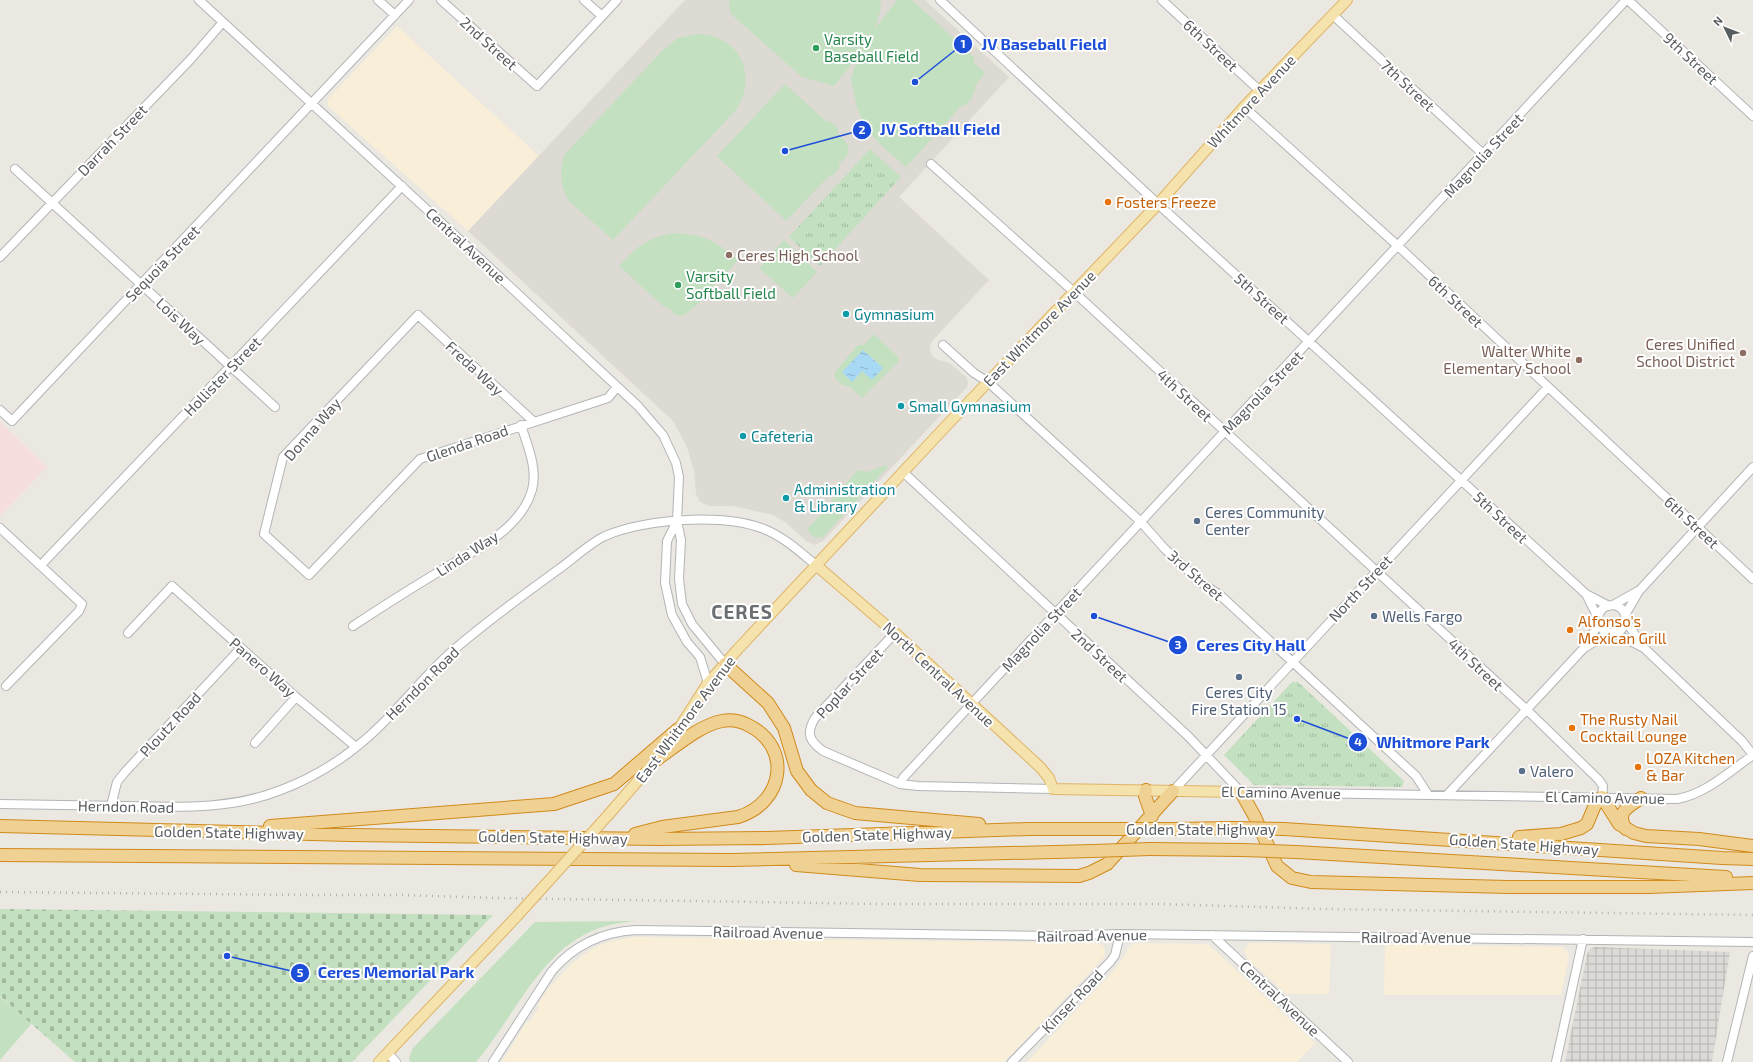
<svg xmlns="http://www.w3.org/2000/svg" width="1753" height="1062" viewBox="0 0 1753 1062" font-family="'Exo 2',sans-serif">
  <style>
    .commercial { fill: #f9efd8 }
    .industrial { fill: url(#industrial-grid) }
    .education { fill: #ddd9d3 }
    .medical { fill: #f7dede }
    .green { fill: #c3e0c0 }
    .cemetery { fill: url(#cemetery-stones) }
    .park { fill: url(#park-tufts) }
    .water { fill: url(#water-ripples) }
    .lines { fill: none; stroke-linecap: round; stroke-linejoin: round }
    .minor-casing { stroke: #b2b4b7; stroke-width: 10 }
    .major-casing { stroke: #dfb466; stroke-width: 12 }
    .highway-casing { stroke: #d18a1b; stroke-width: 14 }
    .minor { stroke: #fff; stroke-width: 8 }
    .major { stroke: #f4e3ad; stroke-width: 10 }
    .highway { stroke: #efd194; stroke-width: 12 }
    .rail { stroke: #afb0b0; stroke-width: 2.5; stroke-dasharray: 1 5; stroke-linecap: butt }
    .major-bridge-casing { stroke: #dfb466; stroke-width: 12; stroke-linecap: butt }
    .highway-bridge-casing { stroke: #d18a1b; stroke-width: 14; stroke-linecap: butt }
    .major-bridge { stroke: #f4e3ad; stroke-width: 10 }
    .highway-bridge { stroke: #efd194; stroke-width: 12 }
    .leisure-dot { fill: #2e9e5b; stroke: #fff; stroke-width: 1.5 }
    .food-dot { fill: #e8710a; stroke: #fff; stroke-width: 1.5 }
    .education-dot { fill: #8d6e63; stroke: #fff; stroke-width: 1.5 }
    .culture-dot { fill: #0f9aa8; stroke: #fff; stroke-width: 1.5 }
    .service-dot { fill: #5c6f8a; stroke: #fff; stroke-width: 1.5 }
    .labels { text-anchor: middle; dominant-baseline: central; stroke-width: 4; stroke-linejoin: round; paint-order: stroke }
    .leisure-label { font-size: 15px; fill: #27864d; stroke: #fff; text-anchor: start }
    .street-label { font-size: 15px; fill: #5a5d60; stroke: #fff }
    .food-label { font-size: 15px; fill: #c56008; stroke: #fff; text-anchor: start }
    .education-label { font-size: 15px; fill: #785e54; stroke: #fff; text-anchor: end }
    .culture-label { font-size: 15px; fill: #0d838f; stroke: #fff; text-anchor: start }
    .service-label { font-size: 15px; fill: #4e5e75; stroke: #fff; text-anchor: start }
    .district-label { font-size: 19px; font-weight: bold; letter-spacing: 1px; fill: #6b6f72; stroke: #fff }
    .leader { fill: none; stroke: #1d4ed8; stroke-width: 1.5 }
    .callout-dot { fill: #1d4ed8; stroke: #fff; stroke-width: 1.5 }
    .mark-label { font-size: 12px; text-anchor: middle; font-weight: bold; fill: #fff }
    .callout-label { font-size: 16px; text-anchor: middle; font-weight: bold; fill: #1d4ed8; stroke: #fff; stroke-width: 4; stroke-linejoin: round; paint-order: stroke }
  </style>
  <defs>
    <pattern id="industrial-grid" width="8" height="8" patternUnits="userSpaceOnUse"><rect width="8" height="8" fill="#dcdad6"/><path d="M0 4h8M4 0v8" fill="none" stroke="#b5b4b1"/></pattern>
    <pattern id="cemetery-stones" width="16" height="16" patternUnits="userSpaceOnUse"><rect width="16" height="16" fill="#c3e0c0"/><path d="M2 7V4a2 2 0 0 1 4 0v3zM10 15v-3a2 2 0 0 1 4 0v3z" fill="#a1b99f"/></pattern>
    <pattern id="park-tufts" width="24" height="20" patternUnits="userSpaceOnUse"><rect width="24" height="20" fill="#c3e0c0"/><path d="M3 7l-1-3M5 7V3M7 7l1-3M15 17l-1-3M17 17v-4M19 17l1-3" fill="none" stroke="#a1b99f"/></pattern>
    <pattern id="water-ripples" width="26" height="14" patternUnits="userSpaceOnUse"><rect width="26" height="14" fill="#a8d9f4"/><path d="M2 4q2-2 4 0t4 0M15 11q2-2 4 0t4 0" fill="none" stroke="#8cb3c9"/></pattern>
  </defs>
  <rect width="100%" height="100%" fill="#ebe8e1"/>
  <path class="commercial" d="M397 26 539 156 468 231 328 106V99Z
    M635 937 1098 943 1104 946 1105 954 1104 957 1004 1062H502L526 1023 531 1020 539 1008 538 1004 549 988 572 963 596 947 608 942Z
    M1136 943 1208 944 1315 1043 1297 1062H1027L1117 967 1130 946Z
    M1250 943 1331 944 1329 994H1286L1247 958 1244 949Z
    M1385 944 1562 947 1567 951 1569 956 1561 995H1384Z"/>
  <path class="industrial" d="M1595 947 1730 952 1712 1062H1565L1587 954 1590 949Z"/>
  <path class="education" d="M685 0H925L1009 77 899 197 989 280 932 341 930 346 931 355 936 359 950 363 967 378 968 383 967 387 823 541 815 545 806 541 785 522 773 515 733 506H709L700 502 696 494 694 471 687 447 673 421 468 231Z"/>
  <path class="medical" d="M0 422 47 467 0 516Z"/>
  <path class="green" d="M729 0H881L880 11 875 29 897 0H912L962 46 963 44 971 52 970 54 974 57V63L985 73 975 86V92L971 96 973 97 965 106 963 104 906 167 884 148 867 130 857 108 851 79 858 56 834 86 802 77 730 13Z
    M697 34C739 34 759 75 736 110L613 240 568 200C560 184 559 171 565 154L663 50 678 38Z
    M785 84 828 123 830 121 839 129 837 132C842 139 852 144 847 155 845 159 841 161 838 165L840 167 832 176 830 175 786 221 717 156Z
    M673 233C703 234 716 241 738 260L697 305 683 316 675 315 670 309 663 306 619 266C636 247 647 238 673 233Z
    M784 240 817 272 793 298 759 268Z
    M874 334 898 357 899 361 862 398 849 386H843L835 378 834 373 858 345H864Z
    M886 465 888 467 822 538 813 537 807 529 822 514V511L858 470 867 472Z
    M634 921C622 923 610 924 599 928 539 950 515 1017 476 1062H410L409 1058 413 1048 535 922Z
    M0 997 32 1023 0 1060Z"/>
  <path class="cemetery" d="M0 909 493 915 352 1062H75L0 996Z"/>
  <path class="park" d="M870 149 901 177 820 266 789 237Z
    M1293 681 1295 683 1297 681 1404 781 1402 787 1254 785 1224 755Z"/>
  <path class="water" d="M863 350 883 368 872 380 862 371 852 382 842 372Z"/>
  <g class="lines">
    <g class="minor-casing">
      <path id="minor" d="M199 0 460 240 638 406 663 435 676 463 679 477 677 521 681 540 679 579 682 604 692 624 725 664
        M378 0 395 15
        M441 0 537 86 617 0
        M584 0 602 16
        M940 0 1158 204 1586 594 1609 606
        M1162 0 1260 91
        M1628 0 1753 116
        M1333 15 1483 154
        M1244 107 1398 246 1753 579
        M931 164 1074 292 1527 710 1599 780 1603 786 1602 797
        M15 169 275 407
        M0 257 190 60 223 22
        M943 345 974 373 988 382 1140 521 1164 548 1200 582 1220 595 1416 776 1427 793
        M0 410 12 421 409 0
        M533 421 418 315 283 457 264 534 309 575 420 459 608 398 617 387
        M903 472 1188 736 1241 792 1677 799C1706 794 1730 771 1753 755
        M677 521 667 541 665 583 672 615 687 642 700 657 708 683
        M0 528 82 604 79 611 6 686
        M41 565 402 186
        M1586 594 1598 618
        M1598 619a14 14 0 1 1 28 0a14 14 0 1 1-28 0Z
        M1613 605 1638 591
        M1625 615 1639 591 1753 467
        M1626 621 1643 647 1742 741 1753 755
        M353 626C380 608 407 591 435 574 469 553 520 532 532 490 538 468 527 445 521 425
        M128 633 172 586 296 697 356 747
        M895 633 815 718C806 733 809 741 823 751L900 784 918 786 1053 789
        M1614 633 1642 647
        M1584 648 1609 633
        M255 743 296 697
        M900 784 903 778C1143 518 1385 260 1626 0
        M1173 791 1548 387
        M1447 795 1584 648 1598 625
        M0 804C42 805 84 805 125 806 179 807 230 810 281 790 318 776 353 753 382 724 404 702 425 676 449 654 484 623 522 596 559 569 573 559 590 543 605 536 645 519 722 513 764 529 784 537 800 552 817 566
        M111 806 117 782 125 772 241 648
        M1212 935 1348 1062
        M388 1053 396 1062
        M493 1062 552 971C574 945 602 932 636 930L1054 936 1120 934 1753 942
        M1012 1062 1110 962 1115 955 1120 934
        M1556 1062 1583 939
        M1727 1062 1753 956"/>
    </g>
    <g class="major-casing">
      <path id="major" d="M817 566 895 633 1041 768 1049 778 1053 789 1241 792
        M674 736 708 683 738 649 946 426 1158 204 1244 107 1347 0
        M610 813 661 754
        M379 1062 517 916"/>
    </g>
    <g class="highway-casing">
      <path id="highway" d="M725 664 768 703 784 728 797 771 811 790 827 803 855 813 979 824
        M1146 790 1145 796 1152 816
        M1241 792 1255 817 1277 866 1292 878 1311 882 1508 887H1649L1753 883
        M0 826 350 835 658 839 767 838 1028 829H1114
        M270 826 554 804 614 784 678 729
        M1171 829 1233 828
        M1284 829 1722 858 1753 859
        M1626 829C1615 811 1629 807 1641 798
        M635 834 662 827 738 817C784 803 793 747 748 725 740 721 732 719 722 721 700 725 675 747 656 760
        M1519 837 1561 834 1581 828 1587 824 1595 805 1602 797 1619 824 1634 833 1646 836 1699 839 1753 846
        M1150 849 1242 850
        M1296 852 1726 877
        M0 855 731 860 1093 851
        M796 865 920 875 1079 876 1089 873 1107 864 1173 791"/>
    </g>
    <use href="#minor" class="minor"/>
    <use href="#major" class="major"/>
    <use href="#highway" class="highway"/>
    <path class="rail" d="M0 892 308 895H401L496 898 882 904H1162L1324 909 1753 915"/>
    <g class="major-bridge-casing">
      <path id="major-bridge" d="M517 916 610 813"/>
    </g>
    <g class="highway-bridge-casing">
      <path id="highway-bridge" d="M1233 828 1284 829
        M1114 829H1171
        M1242 850 1296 852
        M1093 851 1150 849"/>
    </g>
    <use href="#major-bridge" class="major-bridge"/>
    <use href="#highway-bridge" class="highway-bridge"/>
  </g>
  <g class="leisure-dot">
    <circle cx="816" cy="48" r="4"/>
    <circle cx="678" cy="285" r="4"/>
  </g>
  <g class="food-dot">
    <circle cx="1108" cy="202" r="4"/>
    <circle cx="1570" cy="630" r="4"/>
    <circle cx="1572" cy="728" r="4"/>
    <circle cx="1638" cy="767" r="4"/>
  </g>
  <g class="education-dot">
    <circle cx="729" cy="255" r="4"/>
    <circle cx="1743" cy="353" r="4"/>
    <circle cx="1579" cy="360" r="4"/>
  </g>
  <g class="culture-dot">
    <circle cx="846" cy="314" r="4"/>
    <circle cx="901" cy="406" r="4"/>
    <circle cx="743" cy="436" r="4"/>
    <circle cx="786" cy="498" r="4"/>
  </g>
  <g class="service-dot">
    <circle cx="1197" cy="521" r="4"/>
    <circle cx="1374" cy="616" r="4"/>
    <circle cx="1239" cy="677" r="4"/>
    <circle cx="1522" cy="771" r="4"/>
  </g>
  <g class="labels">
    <g class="leisure-label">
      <text x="824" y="39">Varsity<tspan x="824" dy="17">Baseball Field</tspan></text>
      <text x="686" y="276">Varsity<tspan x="686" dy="17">Softball Field</tspan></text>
    </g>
    <g class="street-label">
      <text transform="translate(489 43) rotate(42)">2nd Street</text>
      <text transform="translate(1211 45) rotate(43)">6th Street</text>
      <text transform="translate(1691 58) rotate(43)">9th Street</text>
      <text transform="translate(1408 85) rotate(43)">7th Street</text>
      <text transform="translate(1251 101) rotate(-47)">Whitmore Avenue</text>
      <text transform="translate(112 140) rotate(-46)">Darrah Street</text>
      <text transform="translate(1483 155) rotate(-47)">Magnolia Street</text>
      <text transform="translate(466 245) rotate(43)">Central Avenue</text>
      <text transform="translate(162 263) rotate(-46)">Sequoia Street</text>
      <text transform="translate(1262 298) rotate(42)">5th Street</text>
      <text transform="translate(1456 301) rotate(43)">6th Street</text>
      <text transform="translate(181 321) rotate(43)">Lois Way</text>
      <text transform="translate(1039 328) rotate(-46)">East Whitmore Avenue</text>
      <text transform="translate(475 368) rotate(43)">Freda Way</text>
      <text transform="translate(222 376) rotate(-46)">Hollister Street</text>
      <text transform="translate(1262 392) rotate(-46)">Magnolia Street</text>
      <text transform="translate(1185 395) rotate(43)">4th Street</text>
      <text transform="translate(312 429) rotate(-49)">Donna Way</text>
      <text transform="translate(467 443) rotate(-19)">Glenda Road</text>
      <text transform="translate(1501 517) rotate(43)">5th Street</text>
      <text transform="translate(1692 522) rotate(43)">6th Street</text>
      <text transform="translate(467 553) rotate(-33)">Linda Way</text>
      <text transform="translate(1196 575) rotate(41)">3rd Street</text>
      <text transform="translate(1360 588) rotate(-47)">North Street</text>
      <text transform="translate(1041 629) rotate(-47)">Magnolia Street</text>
      <text transform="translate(1100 655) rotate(43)">2nd Street</text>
      <text transform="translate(1476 664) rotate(43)">4th Street</text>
      <text transform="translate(263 667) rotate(41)">Panero Way</text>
      <text transform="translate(939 674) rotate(43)">North Central Avenue</text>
      <text transform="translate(422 683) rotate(-45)">Herndon Road</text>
      <text transform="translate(849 683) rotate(-47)">Poplar Street</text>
      <text transform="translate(685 719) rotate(-53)">East Whitmore Avenue</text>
      <text transform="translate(170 724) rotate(-47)">Ploutz Road</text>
      <text transform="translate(1281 792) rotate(1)">El Camino Avenue</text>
      <text transform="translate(1605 797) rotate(1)">El Camino Avenue</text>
      <text transform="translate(126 806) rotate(1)">Herndon Road</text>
      <text x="1201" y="829">Golden State Highway</text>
      <text transform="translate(229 832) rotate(1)">Golden State Highway</text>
      <text transform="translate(877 834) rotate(-2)">Golden State Highway</text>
      <text transform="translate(553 837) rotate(1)">Golden State Highway</text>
      <text transform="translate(1524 844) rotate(4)">Golden State Highway</text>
      <text transform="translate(768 932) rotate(1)">Railroad Avenue</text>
      <text transform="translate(1092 935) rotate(-1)">Railroad Avenue</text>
      <text x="1416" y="937">Railroad Avenue</text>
      <text transform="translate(1280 998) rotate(43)">Central Avenue</text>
      <text transform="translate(1072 1001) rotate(-46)">Kinser Road</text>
    </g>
    <g class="food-label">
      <text x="1116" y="202">Fosters Freeze</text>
      <text x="1578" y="621">Alfonso's<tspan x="1578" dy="17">Mexican Grill</tspan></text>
      <text x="1580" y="719">The Rusty Nail<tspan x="1580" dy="17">Cocktail Lounge</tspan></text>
      <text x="1646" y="758">LOZA Kitchen<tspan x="1646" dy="17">&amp; Bar</tspan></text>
    </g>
    <g class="education-label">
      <text x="737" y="255" text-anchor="start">Ceres High School</text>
      <text x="1735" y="344">Ceres Unified<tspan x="1735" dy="17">School District</tspan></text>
      <text x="1571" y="351">Walter White<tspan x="1571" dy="17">Elementary School</tspan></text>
    </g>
    <g class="culture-label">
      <text x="854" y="314">Gymnasium</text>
      <text x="909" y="406">Small Gymnasium</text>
      <text x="751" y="436">Cafeteria</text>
      <text x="794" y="489">Administration<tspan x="794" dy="17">&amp; Library</tspan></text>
    </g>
    <g class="service-label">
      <text x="1205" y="512">Ceres Community<tspan x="1205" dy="17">Center</tspan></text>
      <text x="1382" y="616">Wells Fargo</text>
      <text x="1239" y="692" text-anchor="middle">Ceres City<tspan x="1239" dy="17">Fire Station 15</tspan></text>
      <text x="1530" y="771">Valero</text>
    </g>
    <g class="district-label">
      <text x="742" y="611">CERES</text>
    </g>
  </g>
  <path class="leader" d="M915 82L963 44M785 151L862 130M1094 616L1178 645M1297 719L1358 742M227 956L300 973"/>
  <g class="callout-dot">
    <circle cx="915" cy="82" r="4"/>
    <circle cx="785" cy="151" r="4"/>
    <circle cx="1094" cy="616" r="4"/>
    <circle cx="1297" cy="719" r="4"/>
    <circle cx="227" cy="956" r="4"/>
    <circle cx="963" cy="44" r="10"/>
    <circle cx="862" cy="130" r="10"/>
    <circle cx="1178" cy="645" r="10"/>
    <circle cx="1358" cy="742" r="10"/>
    <circle cx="300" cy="973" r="10"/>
  </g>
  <g class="mark-label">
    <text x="963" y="48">1</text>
    <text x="862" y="134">2</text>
    <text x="1178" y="649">3</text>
    <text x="1358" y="746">4</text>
    <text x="300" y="977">5</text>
  </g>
  <g class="callout-label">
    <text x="1044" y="50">JV Baseball Field</text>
    <text x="940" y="135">JV Softball Field</text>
    <text x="1251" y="651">Ceres City Hall</text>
    <text x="1433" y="748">Whitmore Park</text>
    <text x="396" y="978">Ceres Memorial Park</text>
  </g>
  <g transform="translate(1725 28) rotate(313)" stroke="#ffffff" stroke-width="3" paint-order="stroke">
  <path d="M0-3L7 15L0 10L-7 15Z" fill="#5a5d60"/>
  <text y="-6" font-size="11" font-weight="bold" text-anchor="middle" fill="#5a5d60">N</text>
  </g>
</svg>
